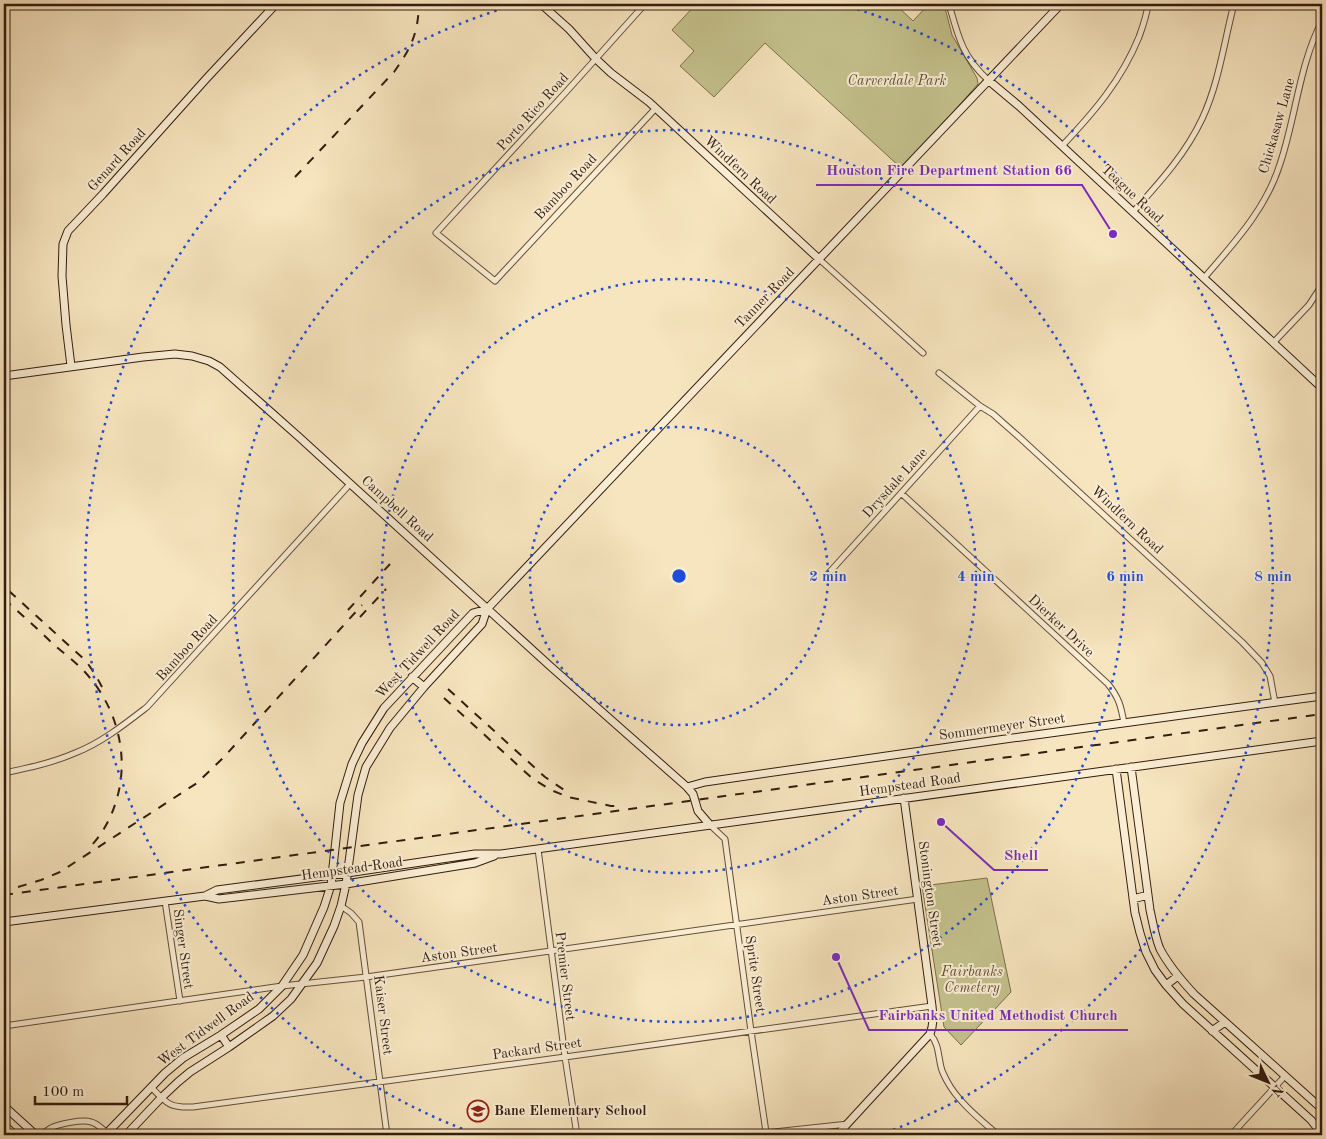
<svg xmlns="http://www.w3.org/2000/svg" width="1326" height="1139" viewBox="0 0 1326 1139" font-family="'Old Standard TT',serif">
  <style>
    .green { fill: #c4c28d; stroke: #7c6f4e }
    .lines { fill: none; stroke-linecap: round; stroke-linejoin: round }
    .street-casing { stroke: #644e3a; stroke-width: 7 }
    .secondary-casing { stroke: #331c0e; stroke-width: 9 }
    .street { stroke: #faeed5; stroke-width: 5 }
    .secondary { stroke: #faeed5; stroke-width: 7 }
    .rail { stroke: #331c0e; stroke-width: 2; stroke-dasharray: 9 9; stroke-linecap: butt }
    .ring { fill: none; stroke: #1d4ed8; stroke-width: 2.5; stroke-dasharray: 2.5 5 }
    .labels { text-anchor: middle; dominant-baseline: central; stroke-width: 4; stroke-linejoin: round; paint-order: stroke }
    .park-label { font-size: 14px; font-style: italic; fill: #5e4e34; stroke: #faeed5 }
    .street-label { font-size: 14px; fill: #331c0e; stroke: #faeed5 }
    .poi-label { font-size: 14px; font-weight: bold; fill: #331c0e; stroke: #faeed5; text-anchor: start }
    .centre { fill: #1d4ed8; stroke: #faeed5; stroke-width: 2.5 }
    .ring-label { font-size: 15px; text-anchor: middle; font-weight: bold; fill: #1d4ed8; stroke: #faeed5; stroke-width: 4; stroke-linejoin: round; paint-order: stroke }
    .leader { fill: none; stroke: #7b2cbf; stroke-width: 2 }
    .callout-dot { fill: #7b2cbf; stroke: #faeed5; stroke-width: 2 }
    .callout-label { font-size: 15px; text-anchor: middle; font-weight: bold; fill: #7b2cbf; stroke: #faeed5; stroke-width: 4; stroke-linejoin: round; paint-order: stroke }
  </style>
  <rect width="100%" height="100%" fill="#f7e5bf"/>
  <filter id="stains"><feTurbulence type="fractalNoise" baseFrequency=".004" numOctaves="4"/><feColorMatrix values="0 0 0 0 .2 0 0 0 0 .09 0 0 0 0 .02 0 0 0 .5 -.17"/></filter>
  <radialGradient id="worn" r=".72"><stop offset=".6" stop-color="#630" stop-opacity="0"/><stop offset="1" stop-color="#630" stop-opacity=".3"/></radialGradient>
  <path class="green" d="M696 4H895L913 21 929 4H944L952 35 977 78 978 84 940 127 901 168 765 43 714 97 680 66 694 51 672 30Z
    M987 878 1011 992 961 1045 944 1027 922 886Z"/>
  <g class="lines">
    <g class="street-casing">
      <path id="street" d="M645 4 566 92 436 233 495 281 655 109
        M949 4C958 36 962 56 988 80
        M1062 146C1094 112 1121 81 1139 37 1143 26 1147 15 1148 4
        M1133 212C1159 183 1185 155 1202 119 1219 83 1224 42 1234 4
        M819 259 923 353
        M1204 278C1234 243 1266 209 1280 164 1296 117 1299 65 1322 21
        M1274 342 1309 305 1322 285
        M939 373 980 406 993 414 1018 436 1242 642 1262 663 1270 676 1275 703
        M901 493 1108 684C1119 698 1121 706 1124 723
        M827 575 980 406
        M4 773C28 768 52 763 75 753 101 743 125 724 147 707L350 484
        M710 825 725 839 751 1031 766 1132
        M538 849 565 1057 577 1135
        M165 901 180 1001
        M341 906 351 913 359 922 387 1135
        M4 1026 282 986 366 977 918 899
        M930 1034C939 1044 938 1055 941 1067 942 1072 945 1077 947 1081 958 1102 981 1120 998 1135
        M151 1087C167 1104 170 1108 193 1107L565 1057 932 1006
        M42 1135C45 1132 47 1130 51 1128 58 1124 83 1119 91 1122 97 1123 102 1129 107 1133
        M745 1135 848 1124
        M1231 1135 1285 1076"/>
    </g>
    <g class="secondary-casing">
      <path id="secondary" d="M541 4 569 29 596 59 611 73 649 102 819 259
        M988 80 1019 106 1322 388
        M71 366 66 325 62 276 63 244 68 231 103 194 206 79 276 4
        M4 376 143 357 175 354 192 356 209 361 220 367 299 437 550 666 687 787 693 794 698 811 710 825
        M412 677 424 687
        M1131 767 1150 910C1153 923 1155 937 1160 949 1169 966 1181 980 1194 994L1322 1109
        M1116 769 1135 913 1140 933 1146 952 1155 970 1166 985 1183 1004 1311 1120 1322 1134
        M687 787 705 782 991 741 1322 696
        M205 896 217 890 347 873 475 854H501L1322 741
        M1133 899 1148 895
        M4 922 205 896 219 899 346 884 475 863 494 856
        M1166 985 1178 976
        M1212 1031 1225 1022
        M221 1035 229 1047
        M4 1106 36 1135
        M4 1125 15 1135
        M105 1135 165 1073 183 1058 221 1035 259 1009 282 986 303 955 324 907 331 885 340 803 352 764 362 743 384 708 473 613 487 609
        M126 1135 161 1098 178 1082 190 1072 229 1047 273 1016 291 999 317 963 334 926 341 906 346 884 358 795 366 767 390 728 424 687 482 624 487 609 1061 4
        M837 1135 930 1034C934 1024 933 1016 932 1006L904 798"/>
    </g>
    <use href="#street" class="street"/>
    <use href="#secondary" class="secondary"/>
    <path class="rail" d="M295 177 394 72C411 48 418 34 419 4
      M9 591 86 661 95 674 102 687
      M4 599C21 614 38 629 54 645 64 653 74 661 83 670 112 700 127 743 120 785 116 808 106 831 89 848
      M348 610 390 564
      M360 617 386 589
      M448 689 545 777 567 792
      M444 698 533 779 551 790 568 797 611 806H619
      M18 887 41 880 60 872 197 783 224 757 362 605
      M4 895 1322 714"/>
  </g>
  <g class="ring">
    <circle cx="679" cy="576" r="149"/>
    <circle cx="679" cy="576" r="297"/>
    <circle cx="679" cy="576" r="446"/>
    <path d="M476 1134A594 594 0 0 1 515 5M843 5A594 594 0 0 1 882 1134"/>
  </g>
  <defs>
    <g id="school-ring" transform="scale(1.125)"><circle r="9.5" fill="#faeed5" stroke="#8f2418" stroke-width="1.5"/><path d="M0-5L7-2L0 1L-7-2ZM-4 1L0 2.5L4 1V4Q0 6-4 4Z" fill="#8f2418"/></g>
  </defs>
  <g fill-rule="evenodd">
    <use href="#school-ring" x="478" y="1111"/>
  </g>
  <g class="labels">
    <g class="park-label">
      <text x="897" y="81">Carverdale Park</text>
      <text x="972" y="972">Fairbanks<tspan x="972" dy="16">Cemetery</tspan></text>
    </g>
    <g class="street-label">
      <text transform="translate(533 112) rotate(-48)">Porto Rico Road</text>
      <text transform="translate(1277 126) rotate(-74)">Chickasaw Lane</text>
      <text transform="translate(117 160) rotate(-48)">Genard Road</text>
      <text transform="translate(740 170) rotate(43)">Windfern Road</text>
      <text transform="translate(566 187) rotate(-47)">Bamboo Road</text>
      <text transform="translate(1132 194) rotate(43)">Teague Road</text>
      <text transform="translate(765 298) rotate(-46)">Tanner Road</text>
      <text transform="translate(895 483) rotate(-48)">Drysdale Lane</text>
      <text transform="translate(397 509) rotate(42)">Campbell Road</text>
      <text transform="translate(1127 520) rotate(43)">Windfern Road</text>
      <text transform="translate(1061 626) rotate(43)">Dierker Drive</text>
      <text transform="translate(187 648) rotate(-48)">Bamboo Road</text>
      <text transform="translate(418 654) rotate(-47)">West Tidwell Road</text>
      <text transform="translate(1002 727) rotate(-8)">Sommermeyer Street</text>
      <text transform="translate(910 785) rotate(-8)">Hempstead Road</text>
      <text transform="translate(352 869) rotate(-8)">Hempstead Road</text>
      <text transform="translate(930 894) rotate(82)">Stonington Street</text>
      <text transform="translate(860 896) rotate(-8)">Aston Street</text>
      <text transform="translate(183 949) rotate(82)">Singer Street</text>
      <text transform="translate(459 953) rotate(-8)">Aston Street</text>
      <text transform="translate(755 974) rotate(82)">Sprite Street</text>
      <text transform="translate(565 976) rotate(83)">Premier Street</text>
      <text transform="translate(383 1015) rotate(83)">Kaiser Street</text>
      <text transform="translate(206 1029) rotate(-36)">West Tidwell Road</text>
      <text transform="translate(537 1049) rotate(-8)">Packard Street</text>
    </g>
    <g class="poi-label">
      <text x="494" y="1111">Bane Elementary School</text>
    </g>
  </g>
  <circle cx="679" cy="576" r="8" class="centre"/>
  <g class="ring-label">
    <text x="828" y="581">2 min</text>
    <text x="976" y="581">4 min</text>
    <text x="1125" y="581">6 min</text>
    <text x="1273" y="581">8 min</text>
  </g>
  <path class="leader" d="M1113 234L1082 185H816M941 822L994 870H1048M836 957L869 1030H1128"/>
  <g class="callout-dot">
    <circle cx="1113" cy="234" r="5"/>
    <circle cx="941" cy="822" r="5"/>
    <circle cx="836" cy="957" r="5"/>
  </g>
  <g class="callout-label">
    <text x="949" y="175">Houston Fire Department Station 66</text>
    <text x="1021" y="860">Shell</text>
    <text x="998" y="1020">Fairbanks United Methodist Church</text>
  </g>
  <rect width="1326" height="1139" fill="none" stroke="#f7e5bf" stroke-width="20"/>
  <rect x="5" y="5" width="1316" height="1129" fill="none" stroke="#331c0e" stroke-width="2.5"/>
  <rect x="10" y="10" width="1306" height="1119" fill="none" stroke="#331c0e"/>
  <g transform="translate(1268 1082) rotate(133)" stroke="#faeed5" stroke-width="4" paint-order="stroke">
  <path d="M0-4L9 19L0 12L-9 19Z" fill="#331c0e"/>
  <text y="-8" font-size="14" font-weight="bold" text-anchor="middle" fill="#331c0e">N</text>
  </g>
  <path d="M35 1096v8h92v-8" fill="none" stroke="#331c0e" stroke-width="2.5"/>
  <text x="42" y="1096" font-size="15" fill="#331c0e" stroke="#faeed5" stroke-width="4" paint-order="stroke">100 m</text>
  <rect width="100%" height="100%" filter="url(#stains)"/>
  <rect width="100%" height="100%" fill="url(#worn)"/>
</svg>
